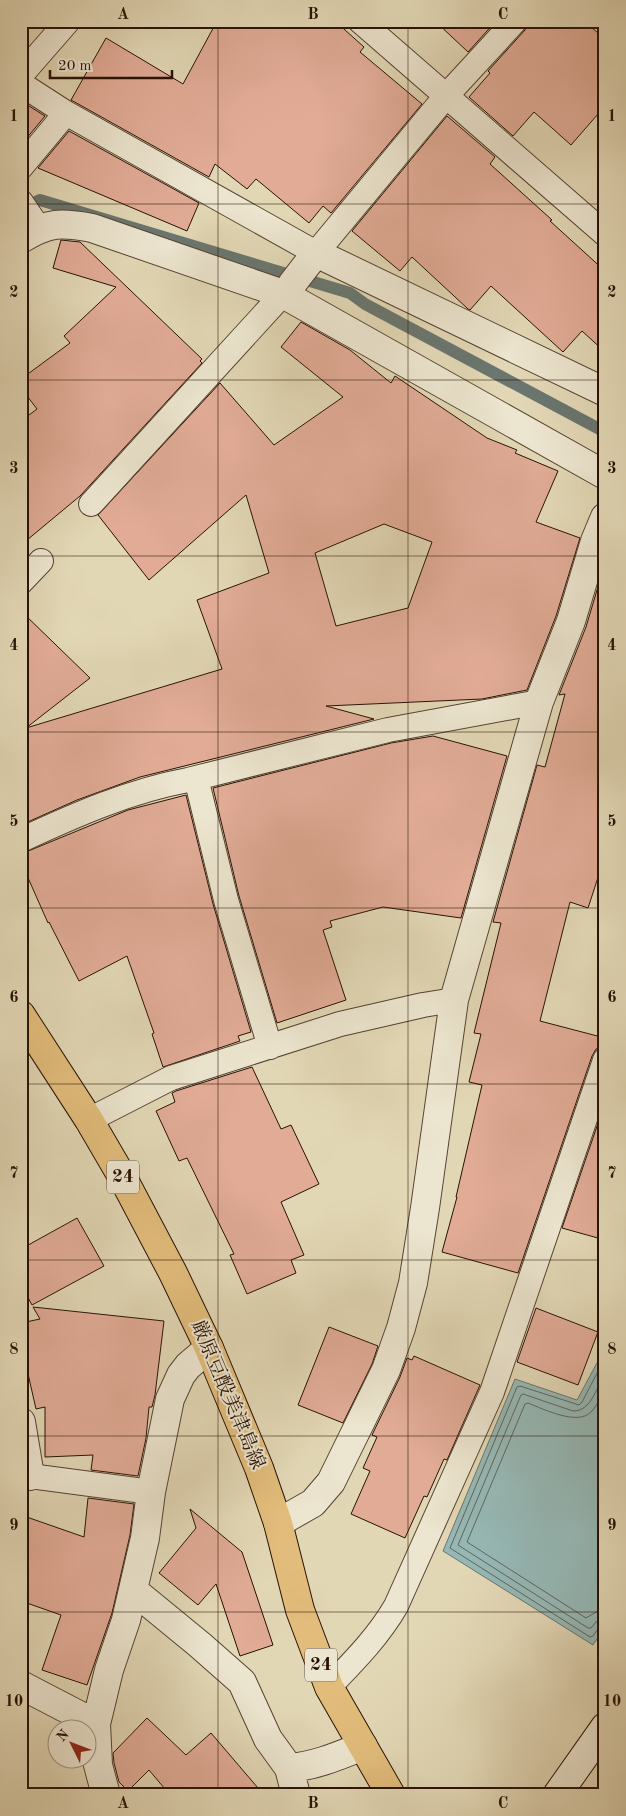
<svg xmlns="http://www.w3.org/2000/svg" width="626" height="1816" viewBox="0 0 626 1816" font-family="'Old Standard TT','Noto Serif JP',serif">
  <style>
    .water { fill: #96b8b5; stroke: #6a766f }
    .lines { fill: none; stroke-linecap: round; stroke-linejoin: round }
    .shore { stroke: #5f655d; stroke-width: 1 }
    .stream { stroke: #6a766f; stroke-width: 12 }
    .building { fill: #e1ab96; stroke: #281205; fill-rule: evenodd }
    .lane-casing { stroke: #564331; stroke-width: 26 }
    .street-casing { stroke: #564331; stroke-width: 30 }
    .secondary-casing { stroke: #281205; stroke-width: 30 }
    .primary-casing { stroke: #281205; stroke-width: 30 }
    .lane { stroke: #ece5cf; stroke-width: 24 }
    .street { stroke: #ece5cf; stroke-width: 28 }
    .secondary { stroke: #ece5cf; stroke-width: 28 }
    .primary { stroke: #e1bc7a; stroke-width: 28 }
    .grid { fill: none; stroke: #281205; stroke-width: 1; stroke-opacity: 0.55 }
    .labels { text-anchor: middle; dominant-baseline: central; stroke-width: 4; stroke-linejoin: round; paint-order: stroke }
    .shield { fill: #ece5cf; stroke: #635142; stroke-width: 1 }
    .shield-label { font-size: 19px; font-weight: bold; fill: #281205 }
    .street-label { font-size: 20px; fill: #281205; stroke: #ece5cf }
    .neatline { fill: none; stroke: #281205; stroke-width: 2 }
    .grid-label { font-size: 16px; text-anchor: middle; font-weight: bold; fill: #281205 }
  </style>
  <rect width="100%" height="100%" fill="#e2d7b5"/>
  <filter id="stains"><feTurbulence type="fractalNoise" baseFrequency=".004" numOctaves="4"/><feColorMatrix values="0 0 0 0 .2 0 0 0 0 .09 0 0 0 0 .02 0 0 0 .5 -.17"/></filter>
  <radialGradient id="worn" r=".72"><stop offset=".6" stop-color="#630" stop-opacity="0"/><stop offset="1" stop-color="#630" stop-opacity=".3"/></radialGradient>
  <path class="water" d="M605 1348V1627L593 1645 443 1551 515 1379 577 1400Z"/>
  <g class="lines">
    <path class="shore" d="M605 1358 582 1402 579 1405 520 1386 517 1387 450 1548 590 1637 593 1636 600 1626 605 1625
      M605 1372C598 1385 591 1412 573 1411L523 1394 521 1395 458 1545 588 1628H591L597 1621 605 1619
      M605 1388C601 1396 597 1406 591 1412 578 1426 543 1409 528 1403L525 1404 467 1542 586 1618 596 1612 605 1611"/>
    <path class="stream" d="M21 209 40 200 350 293 365 304 605 432"/>
  </g>
  <path class="building" d="M217 21H335L364 47 360 52 422 104 331 213 323 206 309 223 256 179 247 189 215 164 209 177 71 100 106 38 183 84Z
    M435 21H496L468 52Z
    M528 21H584L605 39V106L571 145 534 112 513 136 469 97 490 73 488 71 525 30Z
    M21 101 45 116 21 145Z
    M447 116 495 157 490 164 552 220 550 221 605 271V352L582 331 563 352 491 286 470 310 468 309 412 257 400 271 352 231Z
    M69 131 199 203 187 231 38 168Z
    M61 240 80 242 202 359 200 361 202 363 80 496 21 545V421L37 409 21 388V379L70 343 64 336 116 287 53 268Z
    M301 322 350 350 391 383 395 376 487 438 517 450 515 453 558 471 536 522 580 538 556 616 527 690 482 699 326 706 374 719 140 777 77 800 21 825V611L90 678 26 728 222 669 197 600 269 573 246 495 149 580 98 515 220 383 274 445 343 397 281 347ZM384 524 432 542 408 608 336 626 315 553Z
    M605 563V856L588 908 570 902 540 1021 605 1038V1047L596 1049 592 1056 518 1273 442 1252 457 1197H456L482 1085 469 1082 481 1034 474 1033 501 923 493 922 537 765 545 767 565 694 559 695 586 627Z
    M433 736 507 756 461 918 383 907 330 921 332 927 323 930 346 1000 277 1023 239 896 213 788 391 743Z
    M186 795 213 904 251 1032 238 1036 240 1041 163 1067 152 1034 154 1033 127 956 79 981 49 922 48 923 21 862V854L128 810Z
    M252 1067 281 1129 291 1125 319 1184 281 1202 304 1255 291 1260 296 1273 247 1294 230 1255 234 1254 187 1158 179 1161 156 1111 175 1102 172 1093 176 1091Z
    M605 1103V1240L562 1228Z
    M77 1218 104 1266 32 1305 21 1285V1249Z
    M33 1307 164 1321 155 1395 152 1407H149L146 1438 138 1476 91 1470 93 1455 45 1457V1407L36 1409 21 1343V1323L40 1319Z
    M536 1308 598 1332 578 1385 517 1362Z
    M329 1327 378 1346 372 1364 343 1423 298 1405Z
    M414 1356 480 1385 447 1460 444 1459 427 1497 424 1496 405 1538 351 1514 370 1471 363 1468 377 1437 372 1435 400 1377 407 1358 412 1360Z
    M88 1498 134 1504 130 1535 112 1613 87 1685 42 1670 61 1615 21 1601V1515L84 1537Z
    M190 1509 242 1552 273 1645 240 1656 216 1584 198 1605 159 1573 196 1528Z
    M147 1718 186 1755 211 1733 264 1795H170L149 1770 128 1791 119 1782 114 1763 113 1753Z"/>
  <g class="lines">
    <g class="lane-casing">
      <path id="lane" d="M360 21 605 234
        M21 75 68 21
        M21 84 66 113 316 253 446 96 515 21
        M21 167 66 113
        M21 202 40 230
        M91 504 292 284
        M21 582 41 561
        M196 778 226 900 270 1047
        M21 840C75 815 129 791 188 780L388 730 539 702
        M89 1120 171 1078 340 1024 423 1005 454 1000
        M21 1473 30 1476 151 1492
        M329 1687C354 1661 378 1637 396 1606L492 1392 605 1060"/>
    </g>
    <g class="street-casing">
      <path id="street" d="M21 239C49 222 61 222 92 228L283 294 605 475
        M292 284 316 253 605 392
        M21 1422 30 1476
        M278 1523 313 1503 331 1482 386 1370 401 1328 413 1283 425 1208 454 1000 539 702 571 621 595 541 605 517
        M133 1590 200 1645 242 1682 268 1739 289 1768C315 1766 338 1756 363 1746
        M21 1685 96 1724
        M289 1768 296 1795
        M106 1795 98 1765 96 1724 109 1670 126 1620 145 1538 151 1492 170 1399 181 1375 188 1366 209 1348"/>
    </g>
    <g class="secondary-casing">
      <path id="secondary" d="M557 1795 605 1727"/>
    </g>
    <g class="primary-casing">
      <path id="primary" d="M21 1015 89 1120 124 1180 173 1273 209 1348 259 1468 278 1523 300 1610 329 1687 391 1795"/>
    </g>
    <use href="#lane" class="lane"/>
    <use href="#street" class="street"/>
    <use href="#secondary" class="secondary"/>
    <use href="#primary" class="primary"/>
  </g>
  <path class="grid" d="M218 21V1795M408 21V1795M21 204H605M21 380H605M21 556H605M21 732H605M21 908H605M21 1084H605M21 1260H605M21 1436H605M21 1612H605"/>
  <g class="labels">
    <g class="shield">
      <rect x="107" y="1160.5" width="32" height="33" rx="4"/>
      <rect x="305" y="1648.5" width="32" height="33" rx="4"/>
    </g>
    <g class="shield-label">
      <text x="123" y="1177">24</text>
      <text x="321" y="1665">24</text>
    </g>
    <g class="street-label">
      <text transform="translate(227 1395) rotate(67)">厳原豆酘美津島線</text>
    </g>
  </g>
  <rect width="626" height="1816" fill="none" stroke="#e2d7b5" stroke-width="55"/>
  <g transform="translate(72 1744) rotate(312)"><circle r="24" fill="#ece5cf" stroke="#9e917e"/>
  <path d="M0-4L9 19L0 12L-9 19Z" fill="#8f2418"/>
  <text y="-8" font-size="14" font-weight="bold" text-anchor="middle" fill="#281205">N</text>
  </g>
  <path d="M50 70v8h122v-8" fill="none" stroke="#281205" stroke-width="2.5"/>
  <text x="58" y="70" font-size="15" fill="#281205" stroke="#ece5cf" stroke-width="4" paint-order="stroke">20 m</text>
  <rect x="28" y="28" width="570" height="1760" class="neatline"/>
  <g class="grid-label">
    <text x="123" y="19">A</text>
    <text x="313" y="19">B</text>
    <text x="503" y="19">C</text>
    <text x="14" y="121">1</text>
    <text x="612" y="121">1</text>
    <text x="14" y="297">2</text>
    <text x="612" y="297">2</text>
    <text x="14" y="473">3</text>
    <text x="612" y="473">3</text>
    <text x="14" y="650">4</text>
    <text x="612" y="650">4</text>
    <text x="14" y="826">5</text>
    <text x="612" y="826">5</text>
    <text x="14" y="1002">6</text>
    <text x="612" y="1002">6</text>
    <text x="14" y="1178">7</text>
    <text x="612" y="1178">7</text>
    <text x="14" y="1354">8</text>
    <text x="612" y="1354">8</text>
    <text x="14" y="1530">9</text>
    <text x="612" y="1530">9</text>
    <text x="14" y="1706">10</text>
    <text x="612" y="1706">10</text>
    <text x="123" y="1808">A</text>
    <text x="313" y="1808">B</text>
    <text x="503" y="1808">C</text>
  </g>
  <rect width="100%" height="100%" filter="url(#stains)"/>
  <rect width="100%" height="100%" fill="url(#worn)"/>
</svg>
